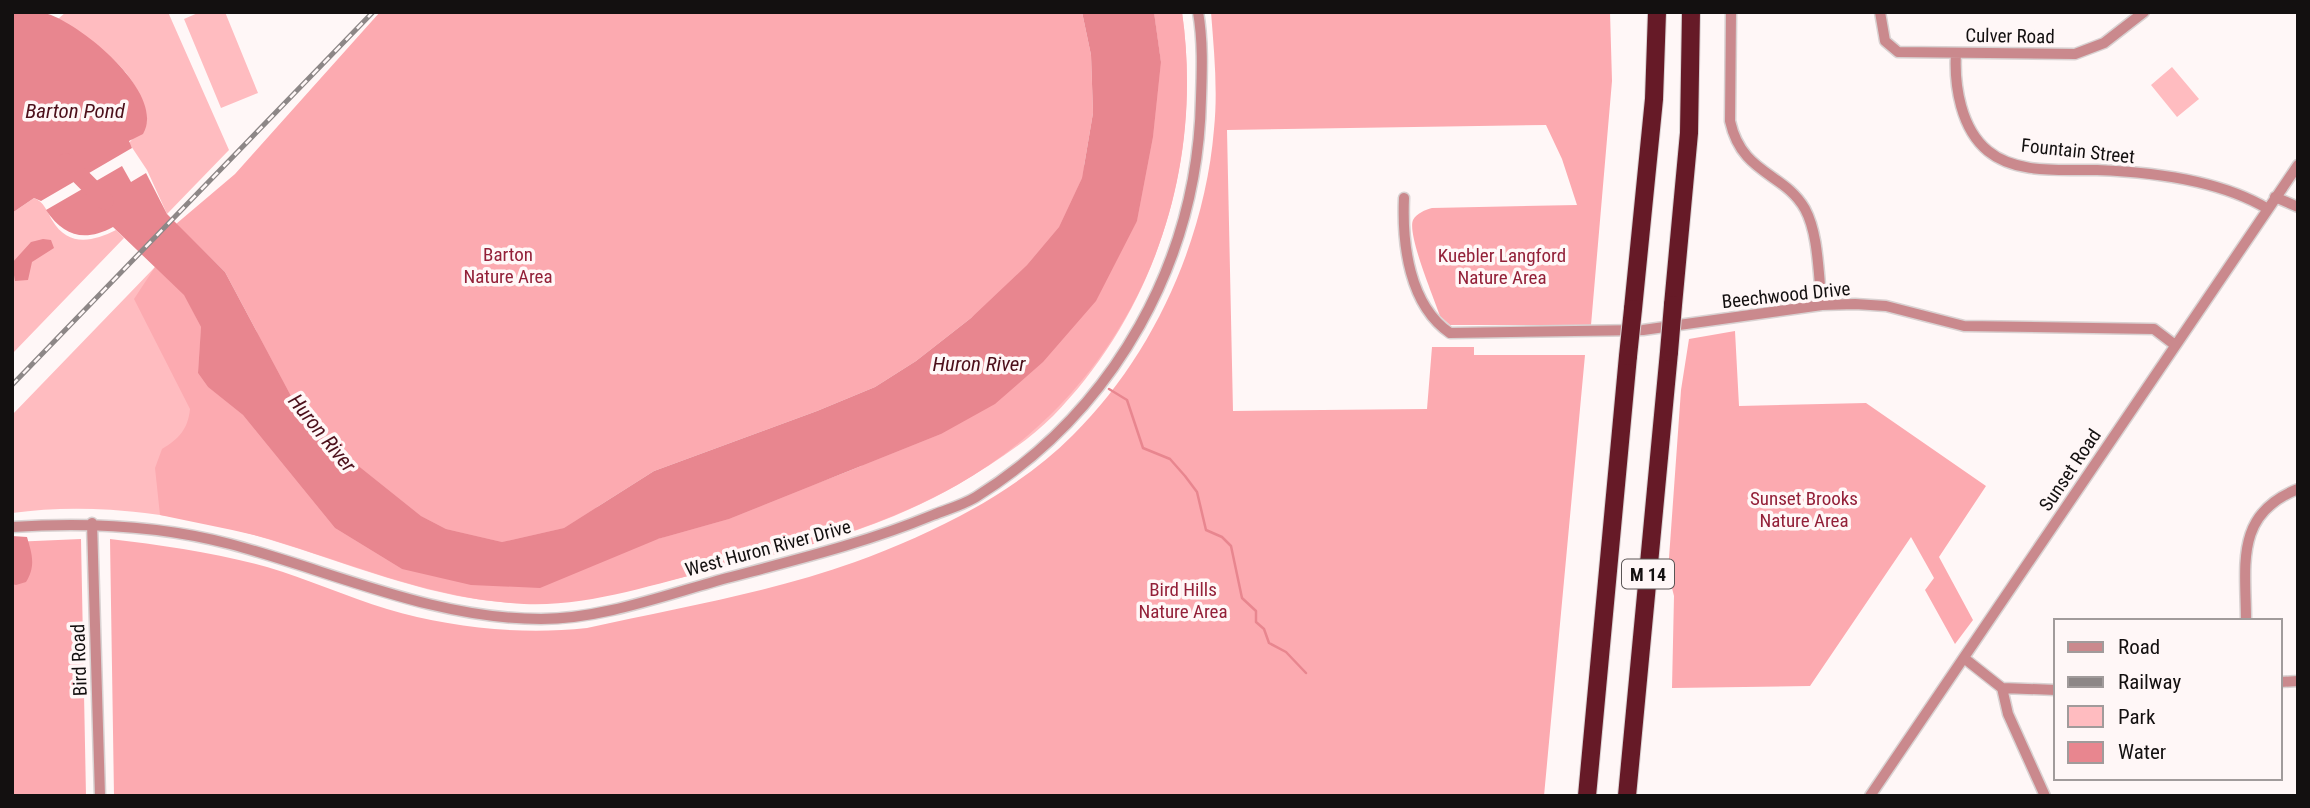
<svg xmlns="http://www.w3.org/2000/svg" width="2310" height="808" viewBox="0 0 2310 808" font-family="'Roboto Condensed',sans-serif">
  <style>
    .green { fill: #ffbcc0 }
    .forest { fill: #fcaab0 }
    .water { fill: #e8868f }
    .lines { fill: none; stroke-linecap: round; stroke-linejoin: round }
    .stream { stroke: #e8868f; stroke-width: 2.5 }
    .river { stroke: #e8868f; stroke-width: 18 }
    .minor-casing { stroke: #d9d2d2; stroke-width: 13 }
    .highway-casing { stroke: #d9d2d2; stroke-width: 20 }
    .minor { stroke: #ca898d; stroke-width: 10 }
    .highway { stroke: #661a27; stroke-width: 18 }
    .rail-casing { stroke: #8d8787; stroke-width: 5 }
    .rail { stroke: #fff7f7; stroke-width: 2.5; stroke-dasharray: 8; stroke-linecap: butt }
    .highway-bridge-casing { stroke: #d9d2d2; stroke-width: 20; stroke-linecap: butt }
    .highway-bridge { stroke: #661a27; stroke-width: 18 }
    .labels { text-anchor: middle; dominant-baseline: central; stroke-width: 7; stroke-linejoin: round; paint-order: stroke }
    .shield { fill: #fff7f7; stroke: #5a5555; stroke-width: 2 }
    .shield-label { font-size: 18px; font-weight: bold; fill: #131010 }
    .street-label { font-size: 19px; fill: #131010; stroke: #fff7f7 }
    .park-label { font-size: 19px; fill: #932038; stroke: #fff7f7 }
    .water-label { font-size: 21px; font-style: italic; fill: #4c0f1a; stroke: #fff7f7 }
  </style>
  <rect width="100%" height="100%" fill="#fff7f7"/>
  <path class="green" d="M66 12H168L229 150 167 214 147 170 129 143 147 122C140 69 99 47 58 19Z
    M200 12H225L258 93 221 108 184 19Z
    M1154 12H1182C1203 158 1157 310 1053 416 1027 442 991 465 959 484 883 528 798 550 713 570 643 586 573 609 501 602 421 595 348 563 271 540 191 515 96 501 12 513V415L155 267 184 294 658 539 860 468 1161 62Z
    M2172 67 2199 99 2177 117 2151 85Z
    M34 198C44 202 47 211 52 220 68 247 92 242 116 230L124 238 12 354V213Z"/>
  <path class="forest" d="M380 12H1082L1091 55 1093 113 1082 178 1059 227 1027 265 971 318 916 361 875 387 817 411 654 471 564 528 502 542 446 529 421 516 321 436 291 396 225 272 176 224 235 174Z
    M1154 12H1182C1209 202 1126 389 957 485 882 527 800 550 715 569 654 584 588 607 524 604 432 599 355 565 269 539 234 529 196 523 160 515L155 468 162 449C179 439 188 429 190 409L134 299 155 267 184 294 201 327 198 373 208 387 243 415 335 528 402 569 658 539 729 519 941 434 1137 221 1153 137 1161 62Z
    M1211 12H1610L1612 81 1591 325H1450L1440 316C1434 298 1407 235 1413 220 1417 213 1425 210 1432 208L1577 205 1562 159 1546 125 1227 130 1233 411 1427 409 1432 347H1474V355H1585L1544 796H114L110 539C162 545 216 553 267 567 308 579 347 597 387 609 451 628 521 635 587 628 676 608 769 593 855 562 932 534 1014 494 1073 435 1153 356 1205 240 1214 129 1218 90 1214 51 1211 12Z
    M1735 331 1739 406 1866 403 1986 486 1939 557 1973 620 1955 644 1925 590 1934 578 1911 537 1810 686 1672 688 1674 596 1668 572 1681 390 1689 339Z
    M81 539 86 796H12V542Z"/>
  <path class="water" d="M12 12C22 12 36 10 45 13 79 22 167 93 143 134L129 141 132 148 41 201 34 198 12 213Z
    M1082 12H1154L1161 62 1153 137 1137 221 1096 301 1043 362 995 404 941 434 729 519 658 539 540 588 471 585 402 569 335 528 243 415 208 387 198 373 201 327 184 295 113 227C85 242 64 237 46 210L122 166 131 182 146 173 167 214 225 272 291 396 321 436 421 516 446 529 502 542 564 528 654 471 817 411 875 387 916 361 971 318 1027 265 1059 227 1082 178 1093 113 1091 55Z
    M43 239 51 240 54 248 32 262 28 280 15 281 12 263 31 242Z
    M12 536 27 537C32 554 36 566 26 582L16 585 12 584Z"/>
  <g class="lines">
    <path class="stream" d="M1109 389 1127 400 1143 448 1170 459 1185 476 1197 492 1206 530 1222 537 1231 546 1242 598 1256 611V622L1264 629 1269 643 1286 652 1306 673"/>
    <path class="river" d="M66 162 105 201"/>
    <g class="minor-casing">
      <path id="minor" d="M1731 12 1730 121C1742 175 1784 172 1805 209 1819 235 1818 275 1822 305
        M1880 12 1885 41 1898 52 2075 54 2104 43 2144 12
        M1956 53C1954 86 1961 129 1988 151 2017 175 2063 169 2097 170 2153 172 2220 180 2268 209
        M2275 197 2298 207
        M1404 198C1402 244 1409 305 1450 333L1643 330 1822 305 1855 304 1886 306 1964 326 2154 329 2175 345
        M92 523 100 796
        M12 527C86 522 158 525 230 544 332 571 433 619 541 619 604 619 670 593 731 577 799 559 868 542 933 515 948 509 963 505 976 497 1115 410 1198 261 1201 98 1202 70 1203 40 1198 12
        M2246 621C2246 565 2234 514 2298 489
        M1964 658 2002 688 2008 714 2045 796
        M2280 682 2298 681
        M2002 688 2056 690
        M1870 796 2298 165"/>
    </g>
    <g class="highway-casing">
      <path id="highway" d="M1673 305 1689 133 1691 12
        M1633 309 1654 99 1657 12
        M1587 796 1628 356
        M1627 796 1669 352"/>
    </g>
    <use href="#minor" class="minor"/>
    <use href="#highway" class="highway"/>
    <g class="rail-casing">
      <path id="rail" d="M12 385 373 12"/>
    </g>
    <use href="#rail" class="rail"/>
    <g class="highway-bridge-casing">
      <path id="highway-bridge" d="M1669 352 1673 305
        M1628 356 1633 309"/>
    </g>
    <use href="#highway-bridge" class="highway-bridge"/>
  </g>
  <g class="labels">
    <rect class="shield" x="1622" y="559.5" width="52" height="29" rx="5"/>
    <g class="shield-label">
      <text x="1648" y="574">M 14</text>
    </g>
    <g class="street-label">
      <text transform="translate(2010 36) rotate(1)">Culver Road</text>
      <text transform="translate(2078 151) rotate(6)">Fountain Street</text>
      <text transform="translate(1786 295) rotate(-6)">Beechwood Drive</text>
      <text transform="translate(2070 470) rotate(-56)">Sunset Road</text>
      <text transform="translate(768 548) rotate(-15)">West Huron River Drive</text>
      <text transform="translate(79 660) rotate(-92)">Bird Road</text>
    </g>
    <g class="park-label">
      <text x="508" y="254">Barton<tspan x="508" dy="22">Nature Area</tspan></text>
      <text x="1502" y="255">Kuebler Langford<tspan x="1502" dy="22">Nature Area</tspan></text>
      <text x="1804" y="498">Sunset Brooks<tspan x="1804" dy="22">Nature Area</tspan></text>
      <text x="1183" y="589">Bird Hills<tspan x="1183" dy="22">Nature Area</tspan></text>
    </g>
    <g class="water-label">
      <text x="75" y="111">Barton Pond</text>
      <text x="979" y="364">Huron River</text>
      <text transform="translate(322 433) rotate(51)">Huron River</text>
    </g>
  </g>
  <rect width="2310" height="808" fill="none" stroke="#131010" stroke-width="28"/>
  <rect x="2054" y="619" width="228" height="161" fill="#fff7f7" stroke="#a19b9b" stroke-width="2"/>
  <rect x="2068" y="642" width="35" height="10" fill="#ca898d" stroke="#a19b9b" stroke-width="2"/>
  <text x="2118" y="654" font-size="21" fill="#131010">Road</text>
  <rect x="2068" y="677" width="35" height="10" fill="#8d8787" stroke="#a19b9b" stroke-width="2"/>
  <text x="2118" y="689" font-size="21" fill="#131010">Railway</text>
  <rect x="2068" y="706" width="35" height="21" fill="#ffbcc0" stroke="#a19b9b" stroke-width="2"/>
  <text x="2118" y="724" font-size="21" fill="#131010">Park</text>
  <rect x="2068" y="742" width="35" height="21" fill="#e8868f" stroke="#a19b9b" stroke-width="2"/>
  <text x="2118" y="759" font-size="21" fill="#131010">Water</text>
</svg>
